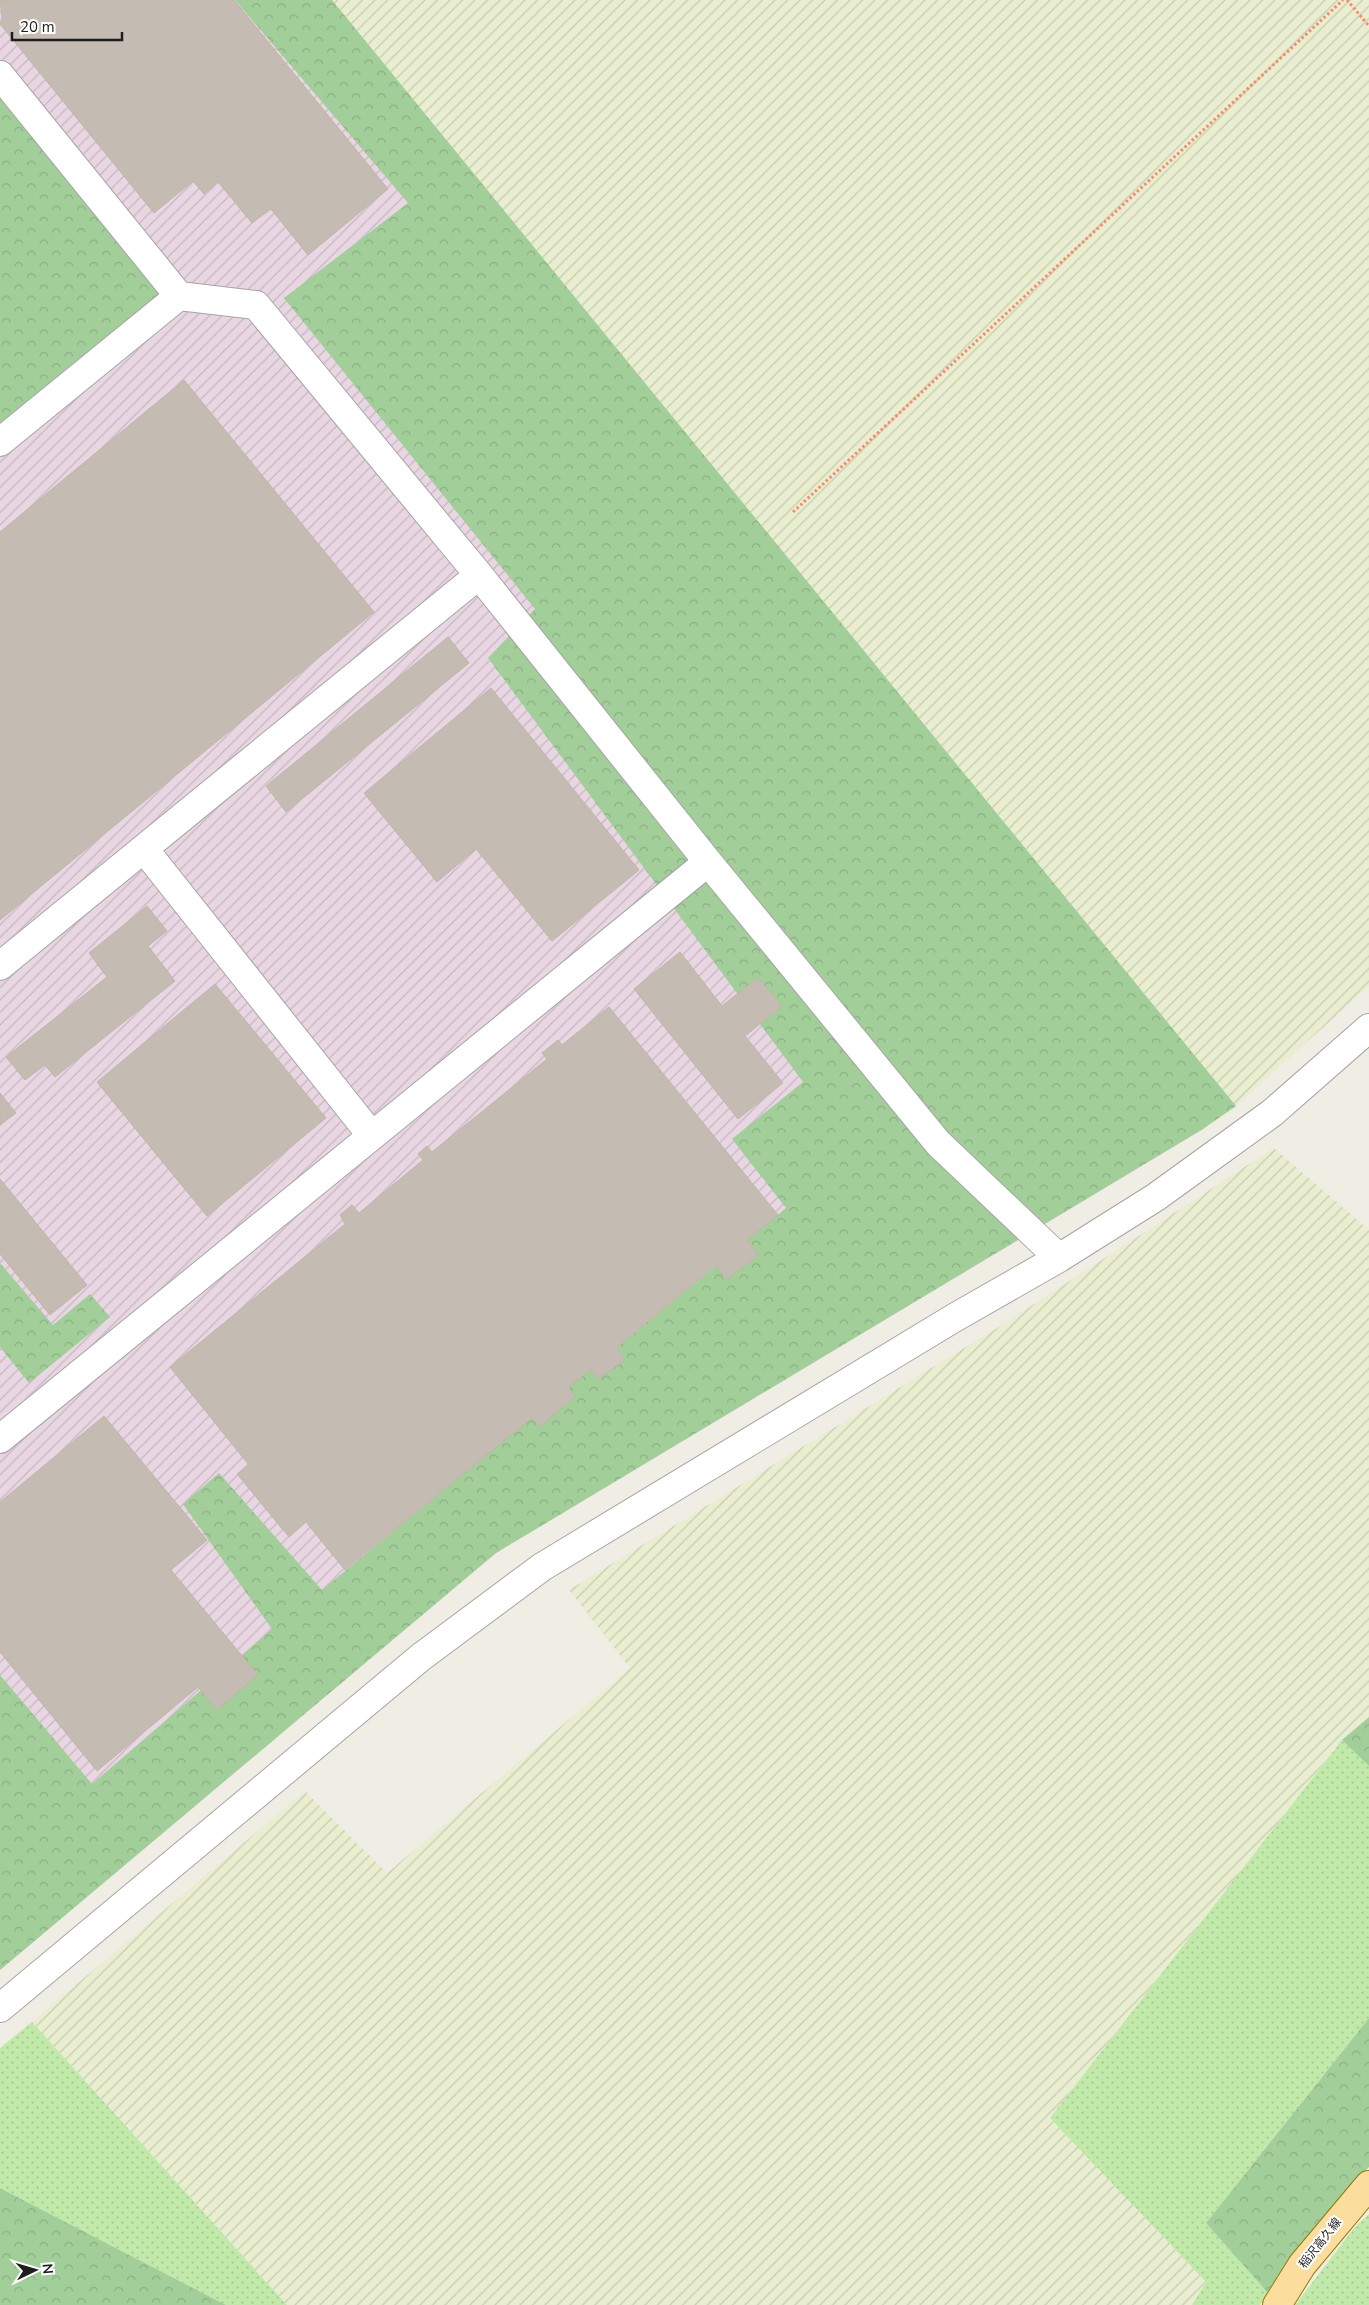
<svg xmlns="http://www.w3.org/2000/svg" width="1369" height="2305" viewBox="0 0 1369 2305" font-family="'Nunito Sans','Noto Sans JP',sans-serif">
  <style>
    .industrial { fill: url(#industrial-furrows) }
    .farmland { fill: url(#farmland-furrows) }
    .grass { fill: url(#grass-dots) }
    .forest { fill: url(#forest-crowns) }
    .building { fill: #c4bcb3; stroke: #c1b5a6 }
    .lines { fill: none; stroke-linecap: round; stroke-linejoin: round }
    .minor-casing { stroke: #a5a5a5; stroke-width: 30 }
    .major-casing { stroke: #977701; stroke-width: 30 }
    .path { stroke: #f98a6b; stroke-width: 3; stroke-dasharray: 2.5 2.5; stroke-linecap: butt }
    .minor { stroke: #fff; stroke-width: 28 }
    .major { stroke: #fbde9d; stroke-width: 28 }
    .labels { text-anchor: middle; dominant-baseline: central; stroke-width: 4; stroke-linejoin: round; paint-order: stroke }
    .street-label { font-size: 12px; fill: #1e1e1e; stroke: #fff }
  </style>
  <defs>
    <pattern id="industrial-furrows" width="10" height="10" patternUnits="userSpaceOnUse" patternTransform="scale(1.25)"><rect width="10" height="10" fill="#e8d6e2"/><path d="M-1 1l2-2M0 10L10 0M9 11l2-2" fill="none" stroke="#c7b7c1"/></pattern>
    <pattern id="farmland-furrows" width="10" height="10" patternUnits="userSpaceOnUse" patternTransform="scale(1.25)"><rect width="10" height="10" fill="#e8eecf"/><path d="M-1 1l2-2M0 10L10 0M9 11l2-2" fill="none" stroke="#c7ccb1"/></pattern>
    <pattern id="grass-dots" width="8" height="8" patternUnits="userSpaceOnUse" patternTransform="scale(1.25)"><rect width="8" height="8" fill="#c1e9aa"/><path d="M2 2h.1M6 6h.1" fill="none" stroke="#a5c792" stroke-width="1.8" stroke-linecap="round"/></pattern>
    <pattern id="forest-crowns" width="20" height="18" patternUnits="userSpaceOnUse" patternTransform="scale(1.25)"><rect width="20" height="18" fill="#a2ce99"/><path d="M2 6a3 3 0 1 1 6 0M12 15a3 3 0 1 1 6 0" fill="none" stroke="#8bb083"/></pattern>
  </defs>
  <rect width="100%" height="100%" fill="#efede4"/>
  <path class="industrial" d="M0 0H272L1203 1129 496 1553 0 1970Z"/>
  <path class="farmland" d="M332 0H1369V986L1236 1106Z
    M1274 1148 1369 1230V1717L1342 1740 1050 2118 1206 2282 1192 2305H287L32 2022 305 1791 387 1873 630 1668 569 1590 997 1328Z"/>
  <path class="grass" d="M1342 1740 1369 1766V2018L1206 2223 1268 2293 1260 2305H1192L1206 2282 1050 2118Z
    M32 2022 287 2305H226L0 2188V2048Z
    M1369 2214V2305H1295L1355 2227Z"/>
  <path class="forest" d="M235 0H332L1236 1106 1203 1129 496 1553 0 1970V1675L92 1784 272 1629 183 1504 219 1473 322 1590 786 1208 732 1139 803 1082 488 658 535 609 284 298 408 203Z
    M0 95 168 294 0 430Z
    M0 1263 53 1325 90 1294 110 1317 29 1383 0 1347Z
    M1369 1717V1766L1342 1740Z
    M1369 2018V2167L1358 2178 1268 2293 1206 2223Z
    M0 2188 226 2305H0Z"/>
  <path class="building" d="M0 0H234L388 189 308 255 271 209 252 223 218 182 204 194 193 181 154 213 0 24 2 17Z
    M184 380 374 612 0 920V532Z
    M448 637 469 663 286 812 266 786Z
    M491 688 639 870 552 941 476 849 437 882 364 793Z
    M147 906 167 931 148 946 175 981 55 1077 45 1065 25 1080 6 1057 107 977 89 953Z
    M680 952 722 1006 758 977 782 1006 745 1036 783 1083 738 1119 634 989Z
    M215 984 326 1118 207 1216 97 1082Z
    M609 1007 778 1215 747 1240 758 1255 726 1280 716 1265 617 1347 625 1360 598 1379 590 1369 569 1387 575 1397 539 1427 532 1418 345 1570 306 1522 289 1537 237 1474 249 1465 170 1367 345 1224 340 1215 352 1205 359 1213 423 1160 418 1154 427 1146 432 1152 547 1059 542 1053 558 1040 562 1045Z
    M0 1093 16 1113 0 1125Z
    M0 1179 87 1285 50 1315 0 1254Z
    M104 1416 207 1540 171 1570 258 1675 217 1710 198 1687 97 1771 0 1652V1502Z"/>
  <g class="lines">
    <g class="minor-casing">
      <path id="minor" d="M0 75 179 296 256 305 479 575 708 862 938 1143 1059 1258
        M0 442 179 296
        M144 849 372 1136
        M0 966 479 575
        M0 1439 708 862
        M0 2008 421 1657 542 1567 954 1318 1059 1258 1156 1197 1272 1113 1369 1028"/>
    </g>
    <g class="major-casing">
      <path id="major" d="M1277 2305 1302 2265 1369 2185"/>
    </g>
    <path class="path" d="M1347 0 1369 26
      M793 512 1343 0"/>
    <use href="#minor" class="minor"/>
    <use href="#major" class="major"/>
  </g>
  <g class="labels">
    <g class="street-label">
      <text transform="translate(1320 2243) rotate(-52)">稲沢高久線</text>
    </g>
  </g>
  <g transform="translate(35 2270) rotate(85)" stroke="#ffffff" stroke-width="4" paint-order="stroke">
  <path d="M0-4L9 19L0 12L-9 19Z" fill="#1e1e1e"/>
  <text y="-8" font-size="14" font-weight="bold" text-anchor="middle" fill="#1e1e1e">N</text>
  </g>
  <path d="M12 32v8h110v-8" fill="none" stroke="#1e1e1e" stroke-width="2.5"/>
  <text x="20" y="32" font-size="15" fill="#1e1e1e" stroke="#ffffff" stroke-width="4" paint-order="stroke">20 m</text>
</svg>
